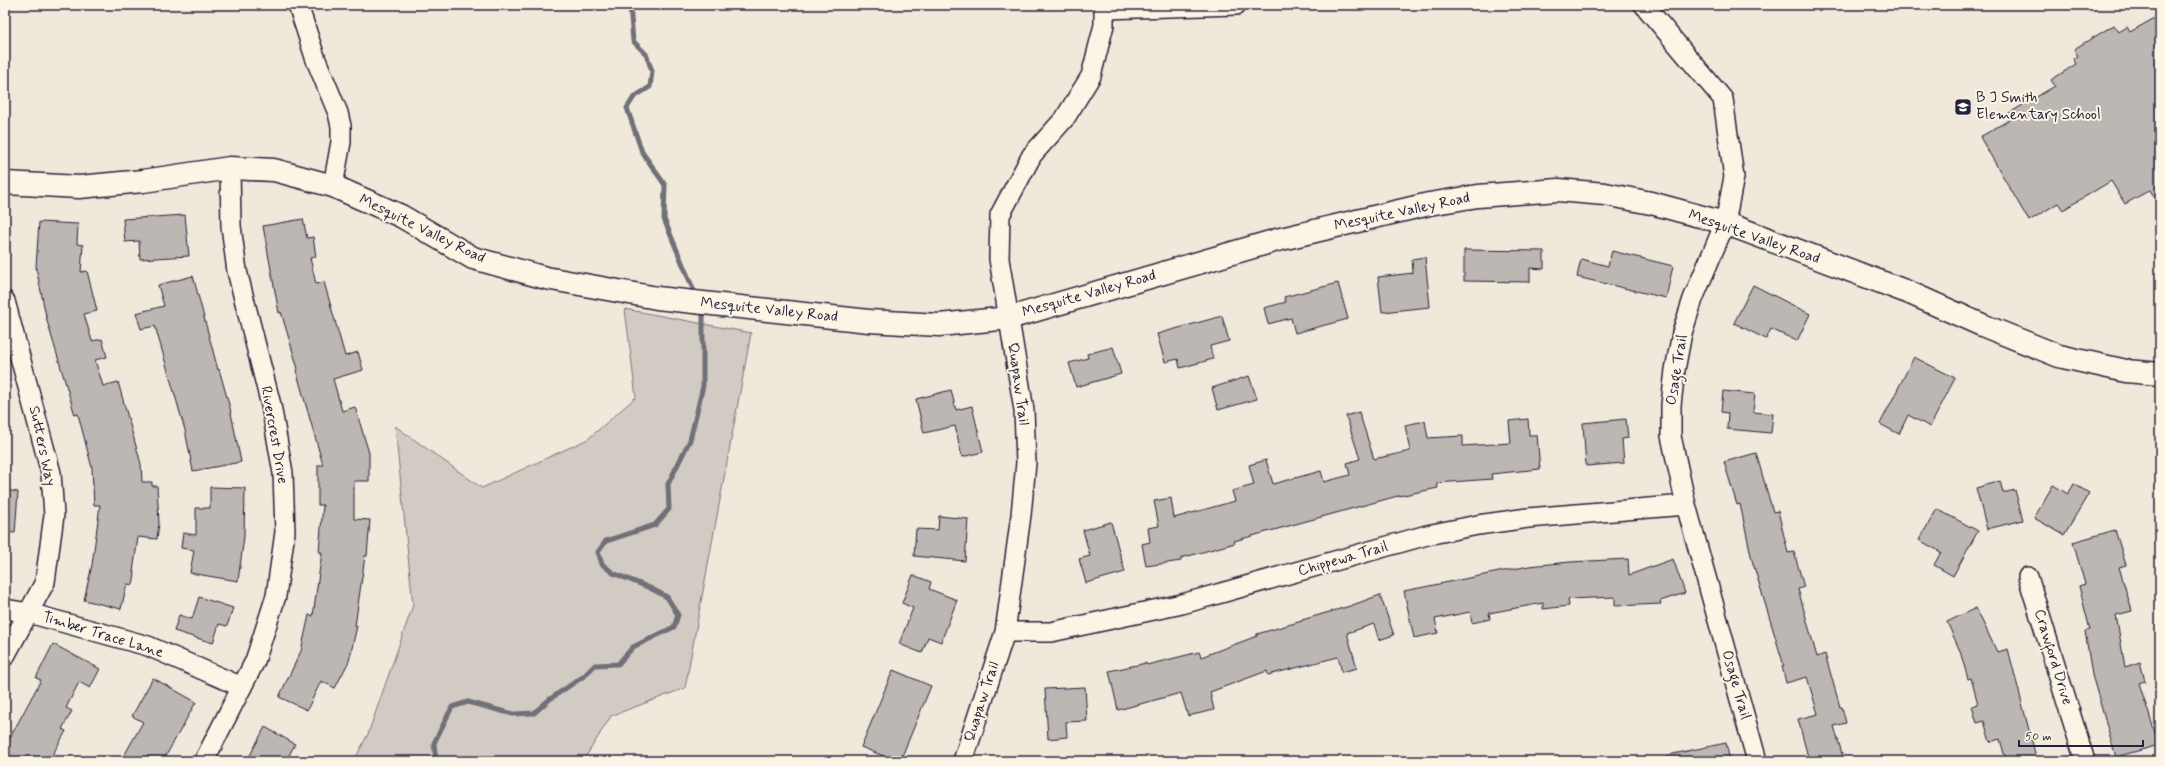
<svg xmlns="http://www.w3.org/2000/svg" width="2165" height="766" viewBox="0 0 2165 766" font-family="Mynerve,sans-serif">
  <style>
    .green { fill: #d1cbc3; stroke: #7a767f }
    .lines { fill: none; stroke-linecap: round; stroke-linejoin: round }
    .stream { stroke: #716f79; stroke-width: 5 }
    .building { fill: #bcb7b3; stroke: #22223b }
    .street-casing { stroke: #22223b; stroke-width: 22 }
    .secondary-casing { stroke: #22223b; stroke-width: 25 }
    .street { stroke: #fcf5e5; stroke-width: 19 }
    .secondary { stroke: #fcf5e5; stroke-width: 22 }
    .labels { text-anchor: middle; dominant-baseline: central; stroke-width: 4; stroke-linejoin: round; paint-order: stroke }
    .poi-label { font-size: 15px; fill: #22223b; stroke: #fcf5e5; text-anchor: start }
    .street-label { font-size: 15px; fill: #22223b; stroke: #fcf5e5 }
  </style>
  <rect width="100%" height="100%" fill="#efe8db"/>
  <filter id="ink" filterUnits="userSpaceOnUse"><feTurbulence type="fractalNoise" baseFrequency=".025" numOctaves="2"/><feDisplacementMap in="SourceGraphic" scale="8" xChannelSelector="R" yChannelSelector="G"/><feConvolveMatrix kernelMatrix="1 2 1 2 8 2 1 2 1" color-interpolation-filters="sRGB"/></filter>
  <g filter="url(#ink)">
    <path class="green" d="M625 309 751 333 685 688 611 716 583 761H354L368 734 413 605 395 426 482 488 588 439 636 397Z"/>
    <g class="lines">
      <path class="stream" d="M630 5 633 41 646 54 652 71 650 87 634 97 627 108 642 152 665 185 664 219 696 296
        M436 761 434 743 452 707 468 702 513 714 534 713 550 699 584 676 595 665 618 664 633 647 674 627 678 615 667 597 650 588 613 573 602 564 598 552 606 541 655 525 669 509 668 484 690 440 703 386V315L701 309"/>
    </g>
    <path class="building" d="M2160 15V206L2150 190 2125 204 2111 181 2063 210 2058 203 2029 221 1980 137 2009 120 2006 115 2055 86 2051 80 2076 64 2073 59 2078 56 2074 49 2114 25 2119 32 2127 27 2130 32Z
      M185 215 189 256 140 259 139 241 125 242 123 219Z
      M303 219 307 238 313 237 316 257 310 258 316 284 324 282 345 356 358 352 363 370 333 379 342 411 355 407 369 453V481H354V519L370 520 367 556H365L355 626H357L349 661 335 688 321 681 307 710 279 697 301 651 309 615 313 616 322 552H319L323 505H318V465H323L296 370 298 369 281 312 279 313 263 226Z
      M39 222 78 224 77 244 83 245 81 272 87 271 97 311 84 314 92 341 102 339 107 357 95 360 103 386 118 382 141 464 142 482H152V486H157L159 523 157 539 138 537 133 572 135 573 133 585 127 584 121 609 84 600 92 565 100 505H94L92 468 78 414 75 415 47 321 36 267Z
      M1464 250 1544 251V269L1530 268V282L1464 281Z
      M1612 251 1673 266 1666 298 1577 277 1581 259 1608 266Z
      M1425 257 1430 307 1382 312 1378 277 1413 273 1412 259Z
      M193 276 218 370 219 369 230 408 241 462 193 471 185 430 155 326 141 329 136 313 164 306 158 285Z
      M1338 283 1348 319 1295 333 1291 318 1268 324 1264 308 1286 302 1284 297Z
      M1753 285 1810 314 1797 341 1771 329 1766 339 1734 323Z
      M1222 316 1229 341 1210 346 1213 359 1180 368 1178 359 1165 362 1157 334Z
      M1113 347 1121 374 1076 387 1069 363 1088 358 1087 354Z
      M1914 357 1955 378 1930 427 1908 415 1899 434 1880 424Z
      M1249 376 1257 399 1218 410 1212 388Z
      M951 390 956 410 972 406 983 452 962 457 955 426 924 433 916 399Z
      M1723 391 1755 394 1753 412 1773 414 1771 433 1727 429 1728 413 1721 412Z
      M1359 412 1374 459 1410 451 1405 425 1425 421 1428 438 1463 436V446L1511 443 1509 421 1528 419 1529 435H1537L1540 469 1491 474 1492 479 1437 483 1438 488 1394 497 1234 541 1235 543 1181 558V561L1146 566 1142 544 1150 542 1148 528 1159 526 1154 501 1171 498 1174 518 1235 501 1232 491 1254 485 1249 465 1266 460 1273 484 1321 471 1324 482 1350 475 1347 463 1360 459 1346 416Z
      M1626 419 1628 438 1622 439 1624 463 1586 466 1583 423Z
      M1756 453 1773 512 1778 511 1788 553 1794 552 1804 587 1798 589 1817 657 1825 654 1840 707H1842L1846 723 1834 726 1844 761H1809L1798 719 1818 714 1807 677 1786 683 1782 666H1784L1752 560 1740 504 1737 505 1724 462Z
      M2000 481 2003 493 2015 490 2023 520 1987 529 1976 488Z
      M2074 484 2089 493 2064 535 2034 518 2053 485 2068 494Z
      M210 487 245 488 244 537 238 581 190 573 194 550 181 548 183 533 196 535V508H210Z
      M5 490 18 492 15 533 5 532Z
      M1937 509 1978 531 1953 576 1934 565 1941 552 1919 540Z
      M939 516 968 519 965 561 914 556 916 529 938 530Z
      M1111 522 1125 572 1086 583 1079 559 1090 556 1083 530Z
      M2115 530 2126 565 2119 567 2132 611 2116 615 2125 667 2140 662 2145 681 2139 683 2159 745 2116 757 2092 675 2085 631 2090 630 2079 586 2085 584 2073 542Z
      M1628 559 1629 575 1673 559 1685 593 1660 601 1661 604 1615 606V597L1568 599 1569 606 1543 609V603L1489 613 1490 619 1472 623 1470 612 1435 619 1438 633 1414 638 1404 591 1529 566 1570 562Z
      M913 575 931 582 929 589 957 600 941 642 928 637 922 653 899 644 913 608 902 603Z
      M1380 595 1394 635 1379 640 1374 624 1347 633 1357 668 1342 672 1338 657 1268 675 1267 671 1210 692 1214 710 1188 716 1181 693 1118 710 1109 671 1146 663 1147 665 1199 652 1201 657 1257 636V634L1302 621V620L1350 606Z
      M199 597 233 608 227 626 219 624 213 643 174 631 179 615 192 619Z
      M1976 608 1997 652 2008 649 2037 761H2006L2000 739 1990 742 1984 721 1977 723 1972 706 1978 704 1971 678 1968 679 1960 651 1947 622Z
      M53 644 100 669 90 688 79 682 66 708 72 711 62 729 66 731 49 761H5V747L41 680 36 678Z
      M893 670 931 686 900 761H896L861 747Z
      M153 678 196 702 163 761H121L143 722 132 716Z
      M1085 687 1087 721 1066 722 1067 737 1048 739 1045 689Z
      M265 727 295 744 286 761H247Z
      M1726 743 1730 761H1669L1668 755Z"/>
    <g class="lines">
      <g class="street-casing">
        <path id="street" d="M298 5 316 60 338 113 341 126V142L333 186
          M1644 5 1723 99 1734 177 1725 223 1693 299 1682 333 1675 370 1671 405V436L1686 505 1757 761
          M1104 9 1236 5
          M5 301 51 473 54 515 45 582 5 656
          M2028 577 2085 761
          M5 609 29 613 148 646 242 687
          M1005 632H1051L1182 604 1427 535 1478 525 1528 518 1686 505
          M204 761 255 661 276 596 285 532 283 473 271 405 237 271 231 226 230 168
          M963 761 1005 632 1021 515 1026 463 1024 410 999 259 1000 215 1032 155 1065 118 1091 76 1104 25V5"/>
      </g>
      <g class="secondary-casing">
        <path id="secondary" d="M5 183 79 187 143 181 230 168 274 170 333 186 401 216 473 258 546 278 657 298 869 321 939 325 1009 318 1277 240 1429 204 1478 196 1558 190 1605 194 1651 203 1725 223 1910 293 1982 325 2059 356 2126 371 2160 374"/>
      </g>
      <use href="#street" class="street"/>
      <use href="#secondary" class="secondary"/>
    </g>
  </g>
  <defs>
    <g id="school-square" transform="scale(0.9)"><rect x="-9" y="-9" width="18" height="18" rx="4" fill="#22223b" stroke="#fcf5e5"/><path d="M0-5L7-2L0 1L-7-2ZM-4 1L0 2.5L4 1V4Q0 6-4 4Z" fill="#fff"/></g>
  </defs>
  <g fill-rule="evenodd">
    <use href="#school-square" x="1963" y="107"/>
  </g>
  <g class="labels">
    <g class="poi-label">
      <text x="1976" y="98">B J Smith<tspan x="1976" dy="17">Elementary School</tspan></text>
    </g>
    <g class="street-label">
      <text transform="translate(1402 212) rotate(-12)">Mesquite Valley Road</text>
      <text transform="translate(422 229) rotate(26)">Mesquite Valley Road</text>
      <text transform="translate(1754 237) rotate(19)">Mesquite Valley Road</text>
      <text transform="translate(1089 294) rotate(-16)">Mesquite Valley Road</text>
      <text transform="translate(769 310) rotate(6)">Mesquite Valley Road</text>
      <text transform="translate(1677 370) rotate(-81)">Osage Trail</text>
      <text transform="translate(1018 384) rotate(82)">Quapaw Trail</text>
      <text transform="translate(274 435) rotate(80)">Rivercrest Drive</text>
      <text transform="translate(42 446) rotate(78)">Sutters Way</text>
      <text transform="translate(1343 559) rotate(-16)">Chippewa Trail</text>
      <text transform="translate(103 635) rotate(17)">Timber Trace Lane</text>
      <text transform="translate(2053 657) rotate(73)">Crawford Drive</text>
      <text transform="translate(1736 685) rotate(74)">Osage Trail</text>
      <text transform="translate(982 702) rotate(-72)">Quapaw Trail</text>
    </g>
  </g>
  <rect width="2165" height="766" fill="none" stroke="#fcf5e5" stroke-width="20"/>
  <rect x="10" y="10" width="2145" height="746" fill="none" stroke="#22223b" stroke-width="1.5" filter="url(#ink)"/>
  <path d="M2019 740v6h124v-6" fill="none" stroke="#22223b" stroke-width="2"/>
  <text x="2025" y="740" font-size="12" fill="#22223b" stroke="#fcf5e5" stroke-width="3" paint-order="stroke">50 m</text>
</svg>
